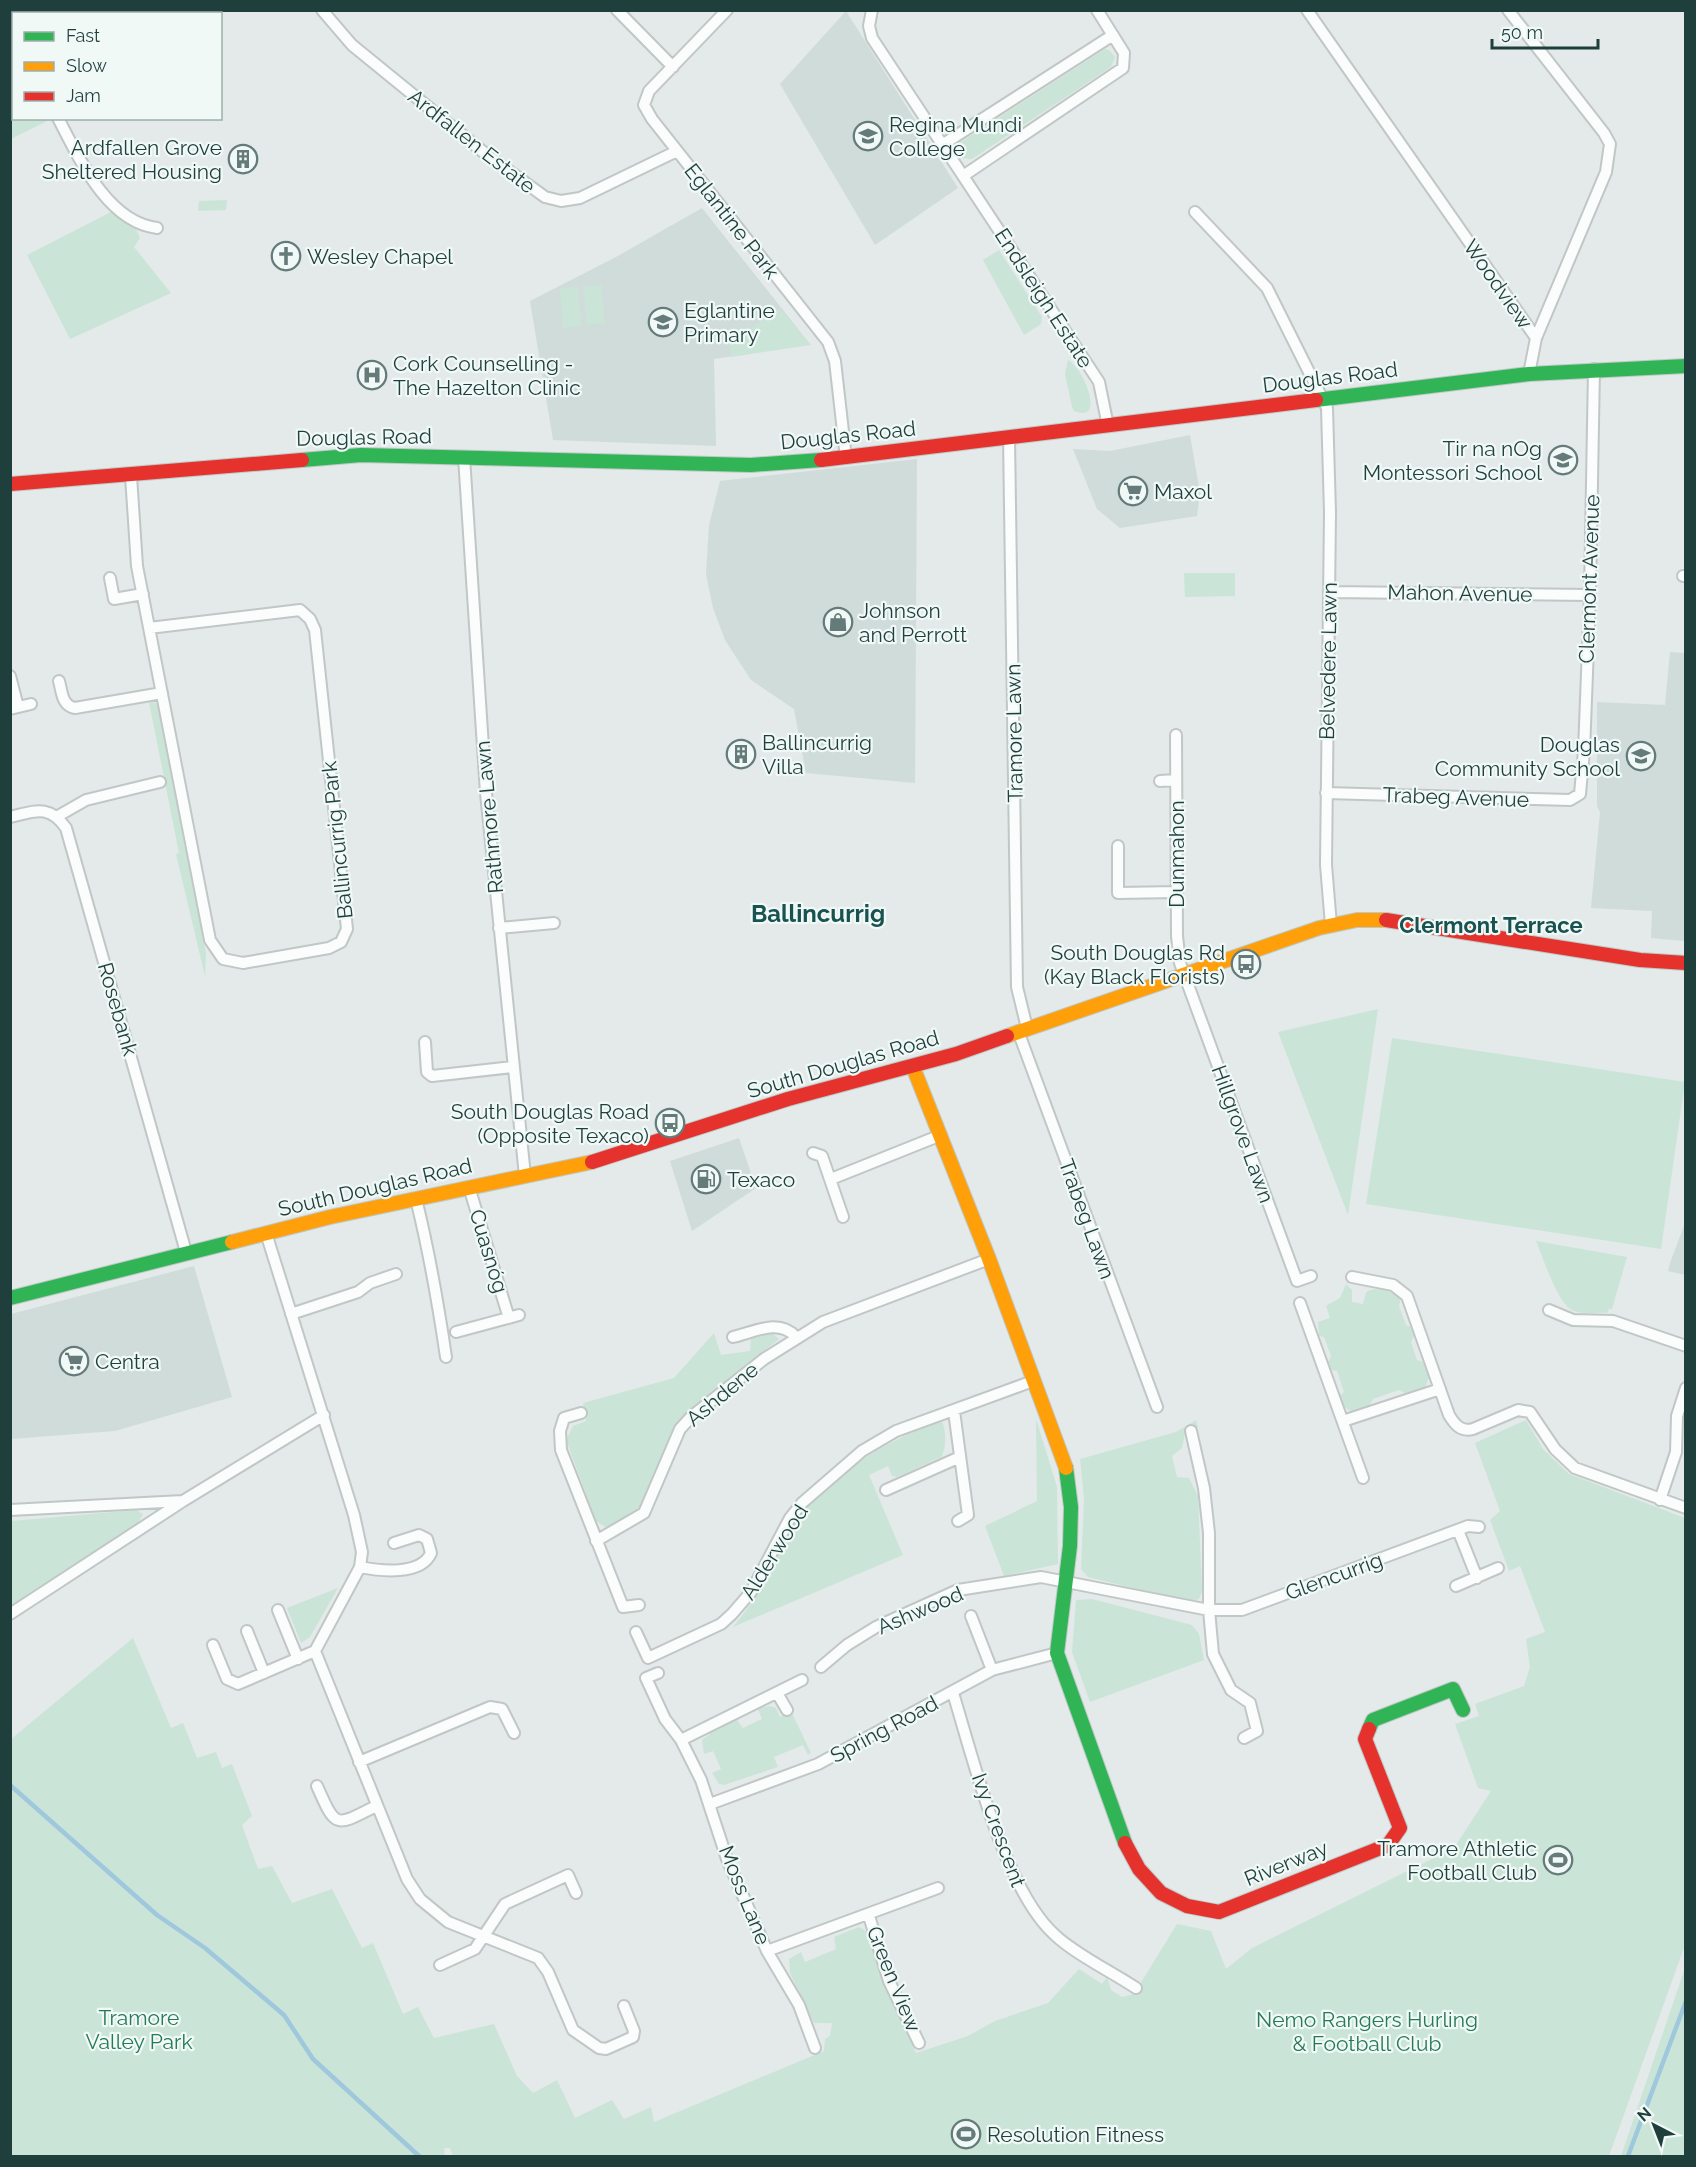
<svg xmlns="http://www.w3.org/2000/svg" width="1696" height="2167" viewBox="0 0 1696 2167" font-family="Raleway,sans-serif">
  <style>
    .built { fill: #d0dcd9 }
    .green { fill: #cbe4d8 }
    .lines { fill: none; stroke-linecap: round; stroke-linejoin: round }
    .stream { stroke: #9fc8dd; stroke-width: 4.5 }
    .street-casing { stroke: #c0c7c6; stroke-width: 14 }
    .fast-casing { stroke: #bec8c6; stroke-width: 16 }
    .slow-casing { stroke: #bec8c6; stroke-width: 16 }
    .jam-casing { stroke: #bec8c6; stroke-width: 16 }
    .street { stroke: #fbfcfc; stroke-width: 10 }
    .fast { stroke: #30b455; stroke-width: 14 }
    .slow { stroke: #ff9f0a; stroke-width: 14 }
    .jam { stroke: #e5322d; stroke-width: 14 }
    .labels { text-anchor: middle; dominant-baseline: central; stroke-width: 4.5; stroke-linejoin: round; paint-order: stroke }
    .poi-label { font-size: 21px; fill: #1f3f3d; stroke: #f1f9f7; text-anchor: start }
    .street-label { font-size: 21px; fill: #1f3f3d; stroke: #f1f9f7 }
    .park-label { font-size: 21px; fill: #257a58; stroke: #f1f9f7 }
    .neighbourhood-label { font-size: 22px; font-weight: bold; fill: #195351; stroke: #f1f9f7 }
    .quarter-label { font-size: 24px; font-weight: bold; fill: #195351; stroke: #f1f9f7 }
  </style>
  <rect width="100%" height="100%" fill="#e3eae9"/>
  <path class="built" d="M846 11 958 188 875 245 780 84Z
    M702 208 810 344 714 359 716 446 553 440 530 301 616 257Z
    M1190 435 1200 493 1197 516 1120 528 1097 509 1073 449 1110 451Z
    M917 459 915 783 806 773 794 709 751 680 725 640 713 608 706 574 709 525 720 481Z
    M1670 652 1685 653V941L1651 938 1652 911 1591 908 1600 812 1597 806V702L1665 705Z
    M739 1138 756 1188 692 1231 670 1161Z
    M1685 1223V1275L1668 1271 1670 1263Z
    M194 1266 232 1397 115 1431 11 1439V1314Z"/>
  <path class="green" d="M1105 49 1109 50 1115 57 1111 67 972 159 960 158 957 154 958 144Z
    M11 54 14 60V118L46 119 47 121 11 139Z
    M227 200 226 210 198 211 199 201Z
    M113 211 135 227 140 238 134 247 171 293 70 339 27 255Z
    M999 250 1042 317 1041 324 1024 335 983 260Z
    M602 285 605 324 587 325 583 286Z
    M578 287 582 326 563 328 560 288Z
    M780 309 811 345 731 357 729 343Z
    M1068 360C1083 367 1107 424 1074 411L1072 407 1065 374Z
    M1184 573H1235V596L1185 597Z
    M149 702 156 703 158 708 206 953 205 976 176 854 179 853Z
    M1378 1009 1348 1215 1278 1032Z
    M1392 1038 1685 1082 1661 1249 1366 1204Z
    M1536 1241 1627 1257 1612 1309H1609L1607 1313C1597 1312 1584 1315 1574 1311 1558 1306 1543 1257 1536 1241Z
    M1346 1284 1352 1290V1302L1363 1304 1366 1292C1377 1285 1391 1291 1401 1298L1399 1306 1406 1325 1411 1327 1414 1336 1411 1342 1417 1360 1423 1362 1429 1377 1425 1387 1405 1393 1399 1390 1373 1399 1369 1406 1352 1412 1343 1406 1340 1395 1344 1392 1337 1371 1331 1370 1328 1362 1331 1356 1324 1337 1319 1336 1318 1322 1330 1318 1326 1306 1340 1298Z
    M714 1333 721 1355 750 1351 751 1339 772 1333 779 1339 692 1408 675 1425 640 1508 607 1528 596 1521 566 1440 573 1426 586 1421 583 1403 674 1378Z
    M1036 1419 1057 1487 1058 1564 1004 1576 985 1526 1037 1501Z
    M1196 1420 1198 1427 1185 1433 1182 1448 1172 1456 1177 1477 1189 1478 1198 1496 1202 1591 1199 1599 1188 1602 1088 1577 1081 1569 1084 1498 1080 1459 1176 1432Z
    M1526 1420 1543 1449 1569 1474 1685 1518V1945L1609 2156H453L450 2148H444L445 2156H11V1739L133 1638 171 1728 183 1723 197 1758 216 1752 222 1768 232 1764 252 1816 242 1825 258 1869 272 1866 292 1903 332 1889 362 1948 373 1943 403 2014 418 2007 434 2038 494 2024 517 2076 533 2093 557 2080 575 2118 612 2100 624 2119 651 2107 654 2122 824 2051 825 2039 830 2036 832 2023H814L790 1973 789 1959 801 1952 805 1962 836 1949 834 1937 859 1927 868 1932 882 1973 916 2053 968 2036 995 2021 1048 2003 1079 1969 1102 1984 1107 1977 1111 1990 1122 1997 1134 1994 1177 1924 1211 1931 1226 1969 1252 1948 1454 1848 1491 1791 1478 1788 1455 1724 1479 1716 1475 1704 1524 1686 1530 1667 1526 1639 1545 1632 1520 1566 1509 1571 1490 1520 1500 1511 1475 1443Z
    M936 1421H942C946 1432 947 1447 941 1457L897 1477 892 1476 888 1466 869 1475 903 1555 733 1627C761 1594 768 1568 788 1532 814 1483 886 1442 936 1421Z
    M136 1510 143 1514 138 1523 11 1606V1521Z
    M338 1588 310 1637 301 1643 287 1608Z
    M1092 1599 1192 1625 1199 1634 1204 1660 1090 1702 1072 1652 1076 1600Z
    M769 1706 776 1708 780 1717 791 1711 811 1753 808 1755 803 1745 774 1757 778 1767 724 1785 719 1784 712 1773 721 1769 713 1751 704 1754 702 1740 710 1734 709 1731 737 1720 743 1728 762 1719 758 1709Z
    M1685 1966V2156H1621L1685 1968Z"/>
  <g class="lines">
    <path class="stream" d="M10 1785 157 1915 205 1948 284 2015 313 2059 419 2156
      M1628 2156 1686 2001"/>
    <g class="street-casing">
      <path id="street" d="M99 10 101 14
        M322 10 352 45 487 155 545 197 561 201 580 198 677 151
        M617 10 673 67
        M727 10 649 91 644 105 652 119 828 342 835 361 846 458
        M872 10 869 26 872 38 1099 382 1108 426
        M1307 10 1536 338
        M1508 10 1604 133 1610 144 1606 172 1536 338 1529 374
        M10 32 14 38
        M58 118C79 158 107 222 157 228
        M942 145 1113 35
        M963 176 1123 68 1124 53 1097 10
        M1195 212 1267 288 1327 408 1330 512 1326 865 1331 925
        M1009 437 1017 987 1027 1028
        M464 457 486 793 525 1176
        M131 476 137 566 210 940 223 959 243 963 329 948 341 942 347 929 315 630 310 619 300 610 149 628
        M1683 576H1686
        M110 578 114 599 143 594
        M1330 592 1590 595
        M10 676 18 707
        M59 681C62 692 62 706 75 708L162 693
        M10 709 31 704
        M1176 735 1177 936 1180 963 1297 1281 1311 1276
        M1160 781 1176 780
        M1326 793 1570 800 1580 794 1584 751 1590 595 1594 369
        M58 816 86 800 160 782
        M10 817C36 811 49 804 66 828L186 1252
        M1118 846V893L1177 892
        M499 928 554 923
        M1018 1031 1157 1407
        M425 1042 427 1072 432 1076 513 1067
        M813 1153 822 1156 843 1217
        M831 1179 941 1135
        M469 1187 508 1315
        M416 1199C429 1251 438 1303 446 1357
        M266 1233 354 1515 362 1552 360 1567 315 1651 407 1879 420 1899 448 1922 538 1958 548 1972 573 2030 599 2048 606 2049 633 2037 634 2031 624 2006
        M1352 1277 1393 1285 1407 1296 1449 1415C1455 1425 1461 1432 1473 1429L1518 1410 1530 1412 1555 1449 1575 1468 1686 1508
        M1300 1303 1363 1478
        M1549 1310 1573 1320 1613 1321 1686 1346
        M291 1314 358 1292 370 1283 396 1274
        M456 1332 519 1315
        M733 1337C754 1332 779 1318 796 1337
        M954 1411 968 1515 958 1521
        M581 1413 564 1418 560 1431 561 1450 623 1607 639 1605
        M1343 1421 1440 1389
        M1191 1431 1204 1488 1209 1533V1610L1213 1654 1231 1690 1250 1703 1257 1731 1244 1738
        M886 1490 960 1457
        M1660 1500 1676 1452 1677 1416 1686 1388
        M10 1510 183 1501
        M1458 1530 1477 1578
        M596 1541 644 1513 680 1429 691 1417 764 1359 823 1322 989 1259
        M360 1567C380 1571 421 1576 431 1553L427 1539 419 1535 394 1543
        M1456 1586 1498 1568
        M278 1610 298 1659
        M10 1614 183 1501 324 1415
        M971 1616 992 1670
        M247 1631 264 1673
        M636 1632 648 1658 721 1624 732 1614 751 1592 790 1518 802 1503 862 1451 896 1431 1033 1381
        M213 1645 227 1679 238 1684 315 1651
        M821 1667 847 1645 876 1627 958 1590 1041 1577 1209 1610H1242L1468 1526 1479 1527
        M658 1673 646 1678 665 1719 681 1740 701 1780 727 1859 767 1951 799 2005 815 2048
        M777 1693 787 1710
        M953 1693C973 1758 1005 1891 1055 1935 1075 1954 1112 1972 1136 1988
        M681 1740 802 1680
        M359 1762 490 1707 502 1709 514 1733
        M317 1786C336 1829 335 1827 376 1806
        M710 1804 818 1764 992 1670 1057 1653
        M869 1916 889 1981 919 2043
        M767 1951 938 1888
        M440 1965 475 1949 505 1904 568 1875 576 1893"/>
    </g>
    <g class="fast-casing">
      <path id="fast" d="M1316 400 1529 374 1686 366
        M302 460 361 455 751 465 821 460
        M10 1298 232 1242
        M1066 1468 1071 1507 1070 1546 1057 1653 1125 1843
        M1369 1729 1373 1720 1453 1689 1463 1710"/>
    </g>
    <g class="slow-casing">
      <path id="slow" d="M1007 1036 1319 928 1357 920H1386
        M913 1067 989 1259 1066 1468
        M232 1242 330 1217 592 1162"/>
    </g>
    <g class="jam-casing">
      <path id="jam" d="M821 460 1316 400
        M10 484 302 460
        M1386 920 1640 960 1686 963
        M592 1162 788 1099 956 1054 1007 1036
        M1125 1843 1139 1869 1161 1893 1187 1906 1219 1912 1388 1845 1400 1828 1365 1739 1369 1729"/>
    </g>
    <use href="#street" class="street"/>
    <use href="#fast" class="fast"/>
    <use href="#slow" class="slow"/>
    <use href="#jam" class="jam"/>
  </g>
  <defs>
    <g id="school-ring" transform="scale(1.5)"><circle r="9.5" fill="#f1f9f7" stroke="#647b79" stroke-width="1.5"/><path d="M0-5L7-2L0 1L-7-2ZM-4 1L0 2.5L4 1V4Q0 6-4 4Z" fill="#647b79"/></g>
    <g id="building-ring" transform="scale(1.5)"><circle r="9.5" fill="#f1f9f7" stroke="#647b79" stroke-width="1.5"/><path d="M-4-6H4V6H1V3H-1V6H-4ZM-2.5-4.3h1.7v1.8h-1.7ZM.8-4.3h1.7v1.8H.8ZM-2.5-1h1.7V.8h-1.7ZM.8-1h1.7V.8H.8Z" fill="#647b79"/></g>
    <g id="church-ring" transform="scale(1.5)"><circle r="9.5" fill="#f1f9f7" stroke="#647b79" stroke-width="1.5"/><path d="M-1.2-6h2.4v3.5h3.3v2.4h-3.3V6h-2.4V-.1h-3.3v-2.4h3.3Z" fill="#647b79"/></g>
    <g id="hospital-ring" transform="scale(1.5)"><circle r="9.5" fill="#f1f9f7" stroke="#647b79" stroke-width="1.5"/><path d="M-5-5h3v3.5h4V-5h3V5h-3V1.5h-4V5h-3Z" fill="#647b79"/></g>
    <g id="supermarket-ring" transform="scale(1.5)"><circle r="9.5" fill="#f1f9f7" stroke="#647b79" stroke-width="1.5"/><path d="M-6-5.5h2.5l.6 2H6L4.5 2H-2.5L-4.4-4H-6ZM-1.5 3.2a1.3 1.3 0 1 0 .1 0ZM3 3.2a1.3 1.3 0 1 0 .1 0Z" fill="#647b79"/></g>
    <g id="shop-ring" transform="scale(1.5)"><circle r="9.5" fill="#f1f9f7" stroke="#647b79" stroke-width="1.5"/><path d="M-5-2.5h2.3a2.7 3.5 0 0 1 5.4 0H5L5.5 6h-11ZM-1.5-2.5h3a1.5 2.3 0 0 0-3 0Z" fill="#647b79"/></g>
    <g id="bus-ring" transform="scale(1.5)"><circle r="9.5" fill="#f1f9f7" stroke="#647b79" stroke-width="1.5"/><path d="M-5-6H5V4H4V6H2V4H-2V6H-4V4H-5ZM-3.5-4V0h7V-4ZM-3.5 1.2v1.5H-2V1.2ZM2 1.2v1.5H3.5V1.2Z" fill="#647b79"/></g>
    <g id="fuel-ring" transform="scale(1.5)"><circle r="9.5" fill="#f1f9f7" stroke="#647b79" stroke-width="1.5"/><path d="M-5.5-6h7V0h2V4h1.3V-2.5L3-4.5l.8-.8L6-3V5H2.5V1h-1V6h-7ZM-4.2-4.7v3.2H.2V-4.7Z" fill="#647b79"/></g>
    <g id="stadium-ring" transform="scale(1.5)"><circle r="9.5" fill="#f1f9f7" stroke="#647b79" stroke-width="1.5"/><path d="M0-5a6.5 5 0 1 0 0 10a6.5 5 0 1 0 0-10ZM-3.5-1.8h7v3.6h-7Z" fill="#647b79"/></g>
  </defs>
  <g fill-rule="evenodd">
    <use href="#school-ring" x="868" y="136"/>
    <use href="#building-ring" x="243" y="159"/>
    <use href="#church-ring" x="286" y="256"/>
    <use href="#school-ring" x="663" y="322"/>
    <use href="#hospital-ring" x="372" y="375"/>
    <use href="#school-ring" x="1563" y="460"/>
    <use href="#supermarket-ring" x="1133" y="491"/>
    <use href="#shop-ring" x="838" y="622"/>
    <use href="#building-ring" x="741" y="754"/>
    <use href="#school-ring" x="1641" y="756"/>
    <use href="#bus-ring" x="1246" y="964"/>
    <use href="#bus-ring" x="670" y="1123"/>
    <use href="#fuel-ring" x="706" y="1179"/>
    <use href="#supermarket-ring" x="74" y="1361"/>
    <use href="#stadium-ring" x="1558" y="1860"/>
    <use href="#stadium-ring" x="966" y="2134"/>
  </g>
  <g class="labels">
    <g class="poi-label">
      <text x="889" y="124">Regina Mundi<tspan x="889" dy="24">College</tspan></text>
      <text x="222" y="147" text-anchor="end">Ardfallen Grove<tspan x="222" dy="24">Sheltered Housing</tspan></text>
      <text x="307" y="256">Wesley Chapel</text>
      <text x="684" y="310">Eglantine<tspan x="684" dy="24">Primary</tspan></text>
      <text x="393" y="363">Cork Counselling -<tspan x="393" dy="24">The Hazelton Clinic</tspan></text>
      <text x="1542" y="448" text-anchor="end">Tir na nOg<tspan x="1542" dy="24">Montessori School</tspan></text>
      <text x="1154" y="491">Maxol</text>
      <text x="859" y="610">Johnson<tspan x="859" dy="24">and Perrott</tspan></text>
      <text x="762" y="742">Ballincurrig<tspan x="762" dy="24">Villa</tspan></text>
      <text x="1620" y="744" text-anchor="end">Douglas<tspan x="1620" dy="24">Community School</tspan></text>
      <text x="1225" y="952" text-anchor="end">South Douglas Rd<tspan x="1225" dy="24">(Kay Black Florists)</tspan></text>
      <text x="649" y="1111" text-anchor="end">South Douglas Road<tspan x="649" dy="24">(Opposite Texaco)</tspan></text>
      <text x="727" y="1179">Texaco</text>
      <text x="95" y="1361">Centra</text>
      <text x="1537" y="1848" text-anchor="end">Tramore Athletic<tspan x="1537" dy="24">Football Club</tspan></text>
      <text x="987" y="2134">Resolution Fitness</text>
    </g>
    <g class="street-label">
      <text transform="translate(472 141) rotate(38)">Ardfallen Estate</text>
      <text transform="translate(732 221) rotate(52)">Eglantine Park</text>
      <text transform="translate(1498 284) rotate(55)">Woodview</text>
      <text transform="translate(1044 298) rotate(57)">Endsleigh Estate</text>
      <text transform="translate(1330 377) rotate(-7)">Douglas Road</text>
      <text transform="translate(848 435) rotate(-6)">Douglas Road</text>
      <text transform="translate(364 437) rotate(-1)">Douglas Road</text>
      <text transform="translate(1589 579) rotate(-88)">Clermont Avenue</text>
      <text transform="translate(1460 593) rotate(1)">Mahon Avenue</text>
      <text transform="translate(1328 661) rotate(-89)">Belvedere Lawn</text>
      <text transform="translate(1014 733) rotate(-91)">Tramore Lawn</text>
      <text transform="translate(1456 797) rotate(2)">Trabeg Avenue</text>
      <text transform="translate(489 817) rotate(-95)">Rathmore Lawn</text>
      <text transform="translate(337 840) rotate(-96)">Ballincurrig Park</text>
      <text transform="translate(1176 854) rotate(-90)">Dunmahon</text>
      <text transform="translate(118 1009) rotate(74)">Rosebank</text>
      <text transform="translate(843 1064) rotate(-16)">South Douglas Road</text>
      <text transform="translate(1243 1134) rotate(70)">Hillgrove Lawn</text>
      <text transform="translate(375 1187) rotate(-13)">South Douglas Road</text>
      <text transform="translate(1087 1219) rotate(70)">Trabeg Lawn</text>
      <text transform="translate(489 1251) rotate(73)">Cuasnóg</text>
      <text transform="translate(722 1394) rotate(-40)">Ashdene</text>
      <text transform="translate(774 1552) rotate(-58)">Alderwood</text>
      <text transform="translate(1334 1576) rotate(-20)">Glencurrig</text>
      <text transform="translate(920 1610) rotate(-23)">Ashwood</text>
      <text transform="translate(884 1729) rotate(-28)">Spring Road</text>
      <text transform="translate(999 1830) rotate(70)">Ivy Crescent</text>
      <text transform="translate(1286 1863) rotate(-22)">Riverway</text>
      <text transform="translate(745 1895) rotate(68)">Moss Lane</text>
      <text transform="translate(894 1979) rotate(68)">Green View</text>
    </g>
    <g class="park-label">
      <text x="139" y="2017">Tramore<tspan x="139" dy="24">Valley Park</tspan></text>
      <text x="1367" y="2019">Nemo Rangers Hurling<tspan x="1367" dy="24">&amp; Football Club</tspan></text>
    </g>
    <g class="neighbourhood-label">
      <text x="1491" y="925">Clermont Terrace</text>
    </g>
    <g class="quarter-label">
      <text x="818" y="913">Ballincurrig</text>
    </g>
  </g>
  <rect width="1696" height="2167" fill="none" stroke="#1f3f3d" stroke-width="24"/>
  <rect x="12" y="12" width="210" height="108" fill="#f1f9f7" stroke="#9dafad" stroke-width="1.5"/>
  <rect x="24" y="32" width="30" height="9" fill="#30b455" stroke="#9dafad" stroke-width="1.5"/>
  <text x="66" y="42" font-size="18" fill="#1f3f3d">Fast</text>
  <rect x="24" y="62" width="30" height="9" fill="#ff9f0a" stroke="#9dafad" stroke-width="1.5"/>
  <text x="66" y="72" font-size="18" fill="#1f3f3d">Slow</text>
  <rect x="24" y="92" width="30" height="9" fill="#e5322d" stroke="#9dafad" stroke-width="1.5"/>
  <text x="66" y="102" font-size="18" fill="#1f3f3d">Jam</text>
  <g transform="translate(1654 2125) rotate(318)" stroke="#f1f9f7" stroke-width="4.5" paint-order="stroke">
  <path d="M0-4.5L10 22L0 15L-10 22Z" fill="#1f3f3d"/>
  <text y="-9" font-size="16" font-weight="bold" text-anchor="middle" fill="#1f3f3d">N</text>
  </g>
  <path d="M1492 39v9h106v-9" fill="none" stroke="#1f3f3d" stroke-width="3"/>
  <text x="1501" y="39" font-size="18" fill="#1f3f3d" stroke="#f1f9f7" stroke-width="4.5" paint-order="stroke">50 m</text>
</svg>
